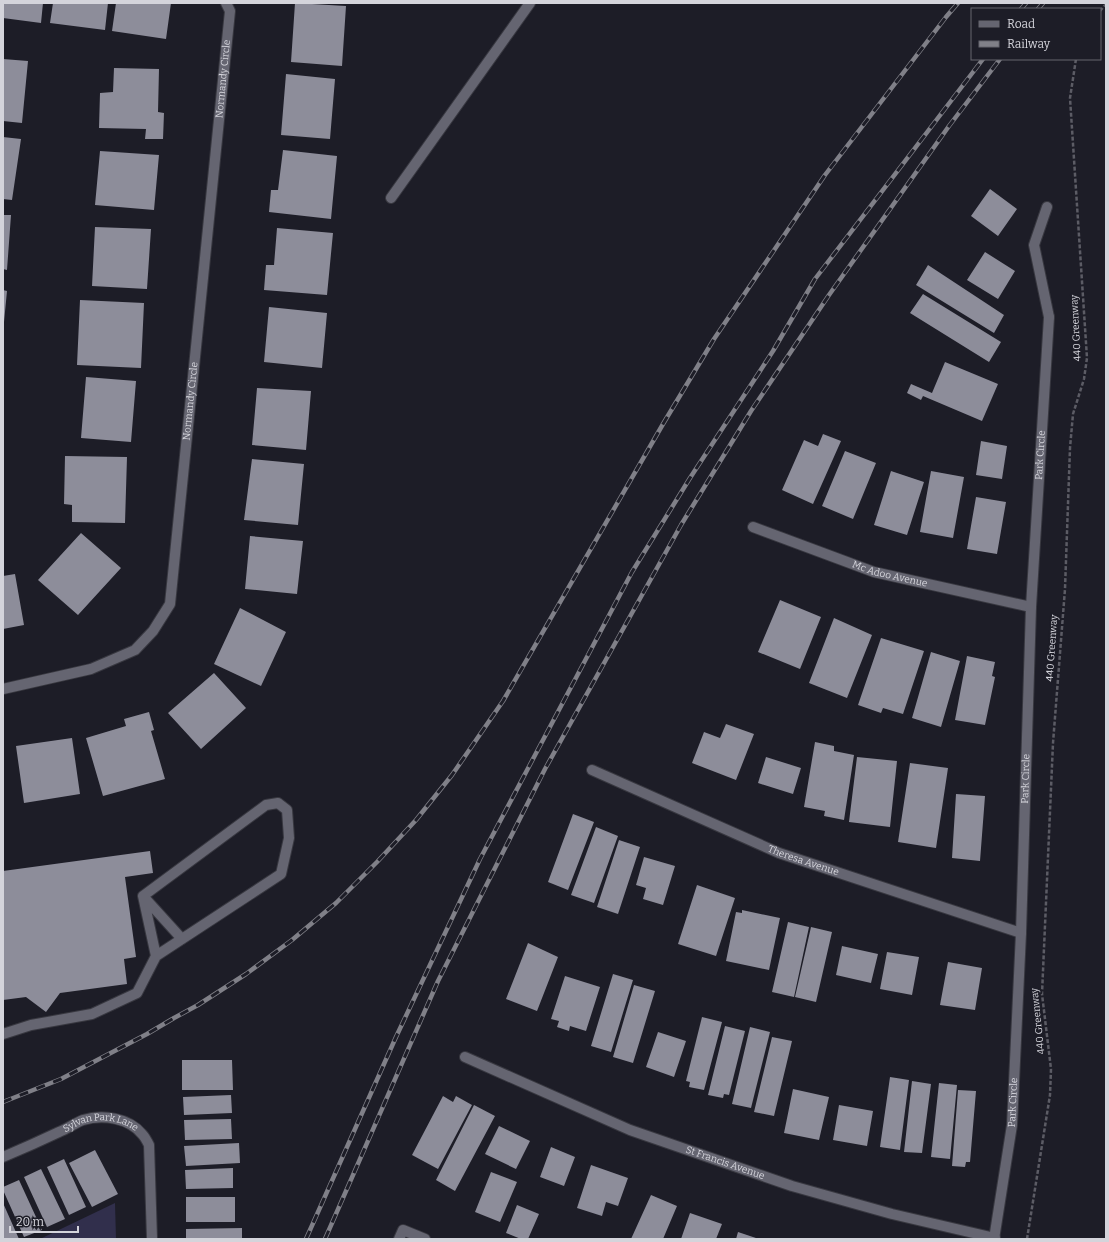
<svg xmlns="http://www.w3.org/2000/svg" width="1109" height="1242" viewBox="0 0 1109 1242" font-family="Bitter,serif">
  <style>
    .green { fill: #312f4c }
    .building { fill: #8d8d9a }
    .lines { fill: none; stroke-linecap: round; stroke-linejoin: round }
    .service-casing { stroke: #383840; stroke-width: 12 }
    .minor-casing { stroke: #383840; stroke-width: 12 }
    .path { stroke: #5c5c65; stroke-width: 2.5; stroke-dasharray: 4 2; stroke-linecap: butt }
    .service { stroke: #656571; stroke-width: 10 }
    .minor { stroke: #656571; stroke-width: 10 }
    .rail-casing { stroke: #808088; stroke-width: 4.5 }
    .rail { stroke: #1d1d27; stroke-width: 3; stroke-dasharray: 9; stroke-linecap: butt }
    .labels { text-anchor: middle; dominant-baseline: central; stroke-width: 4; stroke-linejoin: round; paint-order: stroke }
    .street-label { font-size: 10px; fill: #d4d4db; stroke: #1d1d27 }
  </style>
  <rect width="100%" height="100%" fill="#1d1d27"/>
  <path class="green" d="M115 1203 116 1239H40Z"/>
  <path class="building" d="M3 3H43L41 23 3 18Z
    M53 3H108L105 30 50 23Z
    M116 3H171L166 39 112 31Z
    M295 3 346 6 342 66 291 62Z
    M3 59 28 61 22 123 3 121Z
    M114 68 159 69 158 112 164 113 163 139H145L146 129 99 128 100 93 113 92Z
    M286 74 335 79 330 139 281 135Z
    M3 137 21 139 12 200 3 199Z
    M283 150 337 156 331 219 269 212 271 190H278Z
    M100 151 159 155 154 210 95 205Z
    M990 189 1017 209 998 236 971 216Z
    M3 215H11L7 270 3 269Z
    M95 227 151 229 147 289 92 286Z
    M277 228 333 233 327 295 264 290 266 265H274Z
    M985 252 1015 271 998 299 967 280Z
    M928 265 1004 315 994 333 916 285Z
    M3 290 7 291 4 322H3Z
    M923 294 1001 342 989 362 910 313Z
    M80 300 144 303 141 368 77 365Z
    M269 307 327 313 322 368 264 362Z
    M945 362 998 384 982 421 923 396 921 400 907 393 911 384 932 393Z
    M86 377 136 381 131 442 81 438Z
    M257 388 311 391 306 450 252 445Z
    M823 434 841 441 813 504 782 490 804 440 818 446Z
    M981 441 1007 446 1002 479 976 475Z
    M845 451 876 463 853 519 822 506Z
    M65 456 127 457 125 523 72 522V505L64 504Z
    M252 459 304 464 298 525 244 520Z
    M891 471 924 482 907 535 874 525Z
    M931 471 964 477 953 538 920 532Z
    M976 497 1006 502 997 554 967 549Z
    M81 533 121 568 78 615 38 580Z
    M250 536 303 541 297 594 245 589Z
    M15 574 24 625 3 629V576Z
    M780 600 821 617 800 669 758 652Z
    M240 608 286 632 261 686 214 664Z
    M834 618 872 635 847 698 809 683Z
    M881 638 924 651 903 714 883 708 881 713 858 705Z
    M931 652 960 661 941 727 912 718Z
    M967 656 995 662 992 676 995 677 985 725 955 720Z
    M214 673 246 708 201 749 168 713Z
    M149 712 154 730 151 731 165 779 103 796 86 738 126 726 124 719Z
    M726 724 754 734 736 780 692 763 704 732 720 738Z
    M72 738 80 794 24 803 16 746Z
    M815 742 834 746V751L854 755 844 820 824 816 825 811 804 807Z
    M766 757 801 768 793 794 758 783Z
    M857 757 897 761 890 827 849 822Z
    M910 763 948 768 936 848 898 842Z
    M956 794 985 796 980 861 952 858Z
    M573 814 594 822 568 890 548 882Z
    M596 827 618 836 594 903 571 895Z
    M619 840 640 847 618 914 597 907Z
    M150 851 153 873 125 877 136 957 124 959 127 984 60 993 46 1012 26 997 3 1000V871Z
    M644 857 675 866 663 905 643 899 646 888 636 885Z
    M697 885 735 898 716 956 678 944Z
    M742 910 780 918 769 970 726 961 736 912 742 913Z
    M788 922 809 927 794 997 772 992Z
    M811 927 832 932 816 1002 795 997Z
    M528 943 558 957 537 1011 506 999Z
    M842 946 878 954 871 983 836 975Z
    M887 952 919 957 912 995 880 989Z
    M948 962 982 968 975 1010 940 1005Z
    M613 974 633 980 611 1052 591 1046Z
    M565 976 600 987 586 1031 570 1026 569 1031 557 1027 559 1021 551 1019Z
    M634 985 655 991 633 1063 613 1057Z
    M702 1017 722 1022 704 1090 689 1087 690 1082 686 1081Z
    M725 1026 745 1031 729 1095 724 1094 723 1098 708 1095Z
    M750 1027 770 1032 751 1108 732 1104Z
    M658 1032 686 1041 674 1077 646 1067Z
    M772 1037 792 1041 774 1116 754 1112Z
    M182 1060H232L233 1090H182Z
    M890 1077 909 1080 900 1150 880 1147Z
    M912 1081 931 1084 922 1153 904 1152Z
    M939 1083 957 1085 950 1159 931 1157Z
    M793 1089 829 1097 819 1140 784 1133Z
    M958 1090 976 1091 970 1162H966L965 1167 952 1166Z
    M231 1095 232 1113 184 1115 183 1097Z
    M443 1096 453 1102 456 1096 472 1105 438 1169 412 1155Z
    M474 1105 495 1116 455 1191 436 1180Z
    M839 1105 873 1111 867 1146 833 1140Z
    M231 1119 232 1139 185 1140 184 1120Z
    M499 1126 530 1141 516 1169 485 1154Z
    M239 1143 240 1163 186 1166 184 1146Z
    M551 1147 575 1157 564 1186 540 1177Z
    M95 1150 118 1194 92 1207 69 1163Z
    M64 1159 86 1207 69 1215 47 1167Z
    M591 1165 628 1178 618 1206 606 1202 602 1216 577 1208Z
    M233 1168V1188L186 1189 185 1170Z
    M41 1169 65 1219 47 1227 24 1177Z
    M491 1172 517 1182 500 1222 475 1212Z
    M19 1180 42 1230 24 1237 3 1190V1187Z
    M651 1195 677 1206 663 1239H631Z
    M186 1197H235V1222H186Z
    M3 1203 19 1239H3Z
    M517 1205 539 1214 528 1239H521L506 1233Z
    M690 1213 722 1224 716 1239H681Z
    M242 1228V1239H186V1229Z
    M738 1232 759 1239H736Z"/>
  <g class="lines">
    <g class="service-casing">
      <path id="service" d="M391 198 530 3
        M1047 207 1034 245 1049 317
        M143 896 156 956
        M143 896 182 939
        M3 1034 31 1025 92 1014 137 993 156 956 281 874 289 838 287 810 278 803 266 805 143 896
        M399 1239 403 1230 425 1239"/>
    </g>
    <g class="minor-casing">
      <g id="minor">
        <path id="s1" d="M753 527 874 572 1031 607"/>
        <path id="s2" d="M3 689 91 669 135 650 153 631 170 604 230 11 226 3"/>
        <path id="s3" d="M592 770 779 853 1021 933"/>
        <path id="s4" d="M465 1057 630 1130 792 1186 892 1214 995 1238"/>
        <path id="s5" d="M3 1157C22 1149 40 1141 59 1132 67 1129 75 1123 83 1120 103 1114 129 1118 142 1134 145 1137 147 1141 149 1145L152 1239"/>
        <path id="s6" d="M994 1239 1012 1125 1021 933 1031 607 1049 317"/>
      </g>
    </g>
    <path class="path" d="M1100 11 1106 4
      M1027 1239 1050 1095 1051 1069 1042 994 1053 743 1065 589 1070 448 1073 414 1084 379 1087 358 1070 98 1076 59"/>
    <use href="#service" class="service"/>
    <use href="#minor" class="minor"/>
    <g class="rail-casing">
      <path id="rail" d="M1021 9 1026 3
        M1038 9 1043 3
        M3 1102 61 1079 147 1034 174 1018 198 1005 246 974 292 940 336 903 377 862 416 820 452 775 503 701 663 424 714 339 825 175 946 17 958 3
        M306 1239 396 1037 480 859 632 572 690 478 773 351 815 279 983 59
        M325 1239 438 981 545 769 681 525 751 411 829 295 949 126 1000 59"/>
    </g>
    <use href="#rail" class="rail"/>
  </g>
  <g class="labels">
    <g class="street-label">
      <text stroke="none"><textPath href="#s2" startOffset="724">Normandy Circle</textPath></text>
      <text transform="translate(1076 328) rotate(-93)">440 Greenway</text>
      <text stroke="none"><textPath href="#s2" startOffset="400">Normandy Circle</textPath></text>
      <text stroke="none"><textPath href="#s6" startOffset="786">Park Circle</textPath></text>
      <text stroke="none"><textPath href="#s1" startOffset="145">Mc Adoo Avenue</textPath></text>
      <text transform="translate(1052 648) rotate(-86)">440 Greenway</text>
      <text stroke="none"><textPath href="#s6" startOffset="462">Park Circle</textPath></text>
      <text stroke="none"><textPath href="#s3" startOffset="230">Theresa Avenue</textPath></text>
      <text transform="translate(1038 1021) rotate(-96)">440 Greenway</text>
      <text stroke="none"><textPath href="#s6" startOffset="138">Park Circle</textPath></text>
      <text stroke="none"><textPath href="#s5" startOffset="106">Sylvan Park Lane</textPath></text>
      <text stroke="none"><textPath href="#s4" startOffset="281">St Francis Avenue</textPath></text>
    </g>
  </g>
  <rect width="1109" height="1242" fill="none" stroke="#d4d4db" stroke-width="8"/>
  <rect x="971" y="8" width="130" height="52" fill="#1d1d27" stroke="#66666f"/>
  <rect x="979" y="21" width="20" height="6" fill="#656571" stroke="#66666f"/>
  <text x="1007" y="28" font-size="12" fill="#d4d4db">Road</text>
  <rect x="979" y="41" width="20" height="6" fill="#808088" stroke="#66666f"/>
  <text x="1007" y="48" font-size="12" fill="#d4d4db">Railway</text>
  <path d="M10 1226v6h68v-6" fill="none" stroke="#d4d4db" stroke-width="2"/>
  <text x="16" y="1226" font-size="12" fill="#d4d4db" stroke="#1d1d27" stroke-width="3" paint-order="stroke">20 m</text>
</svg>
